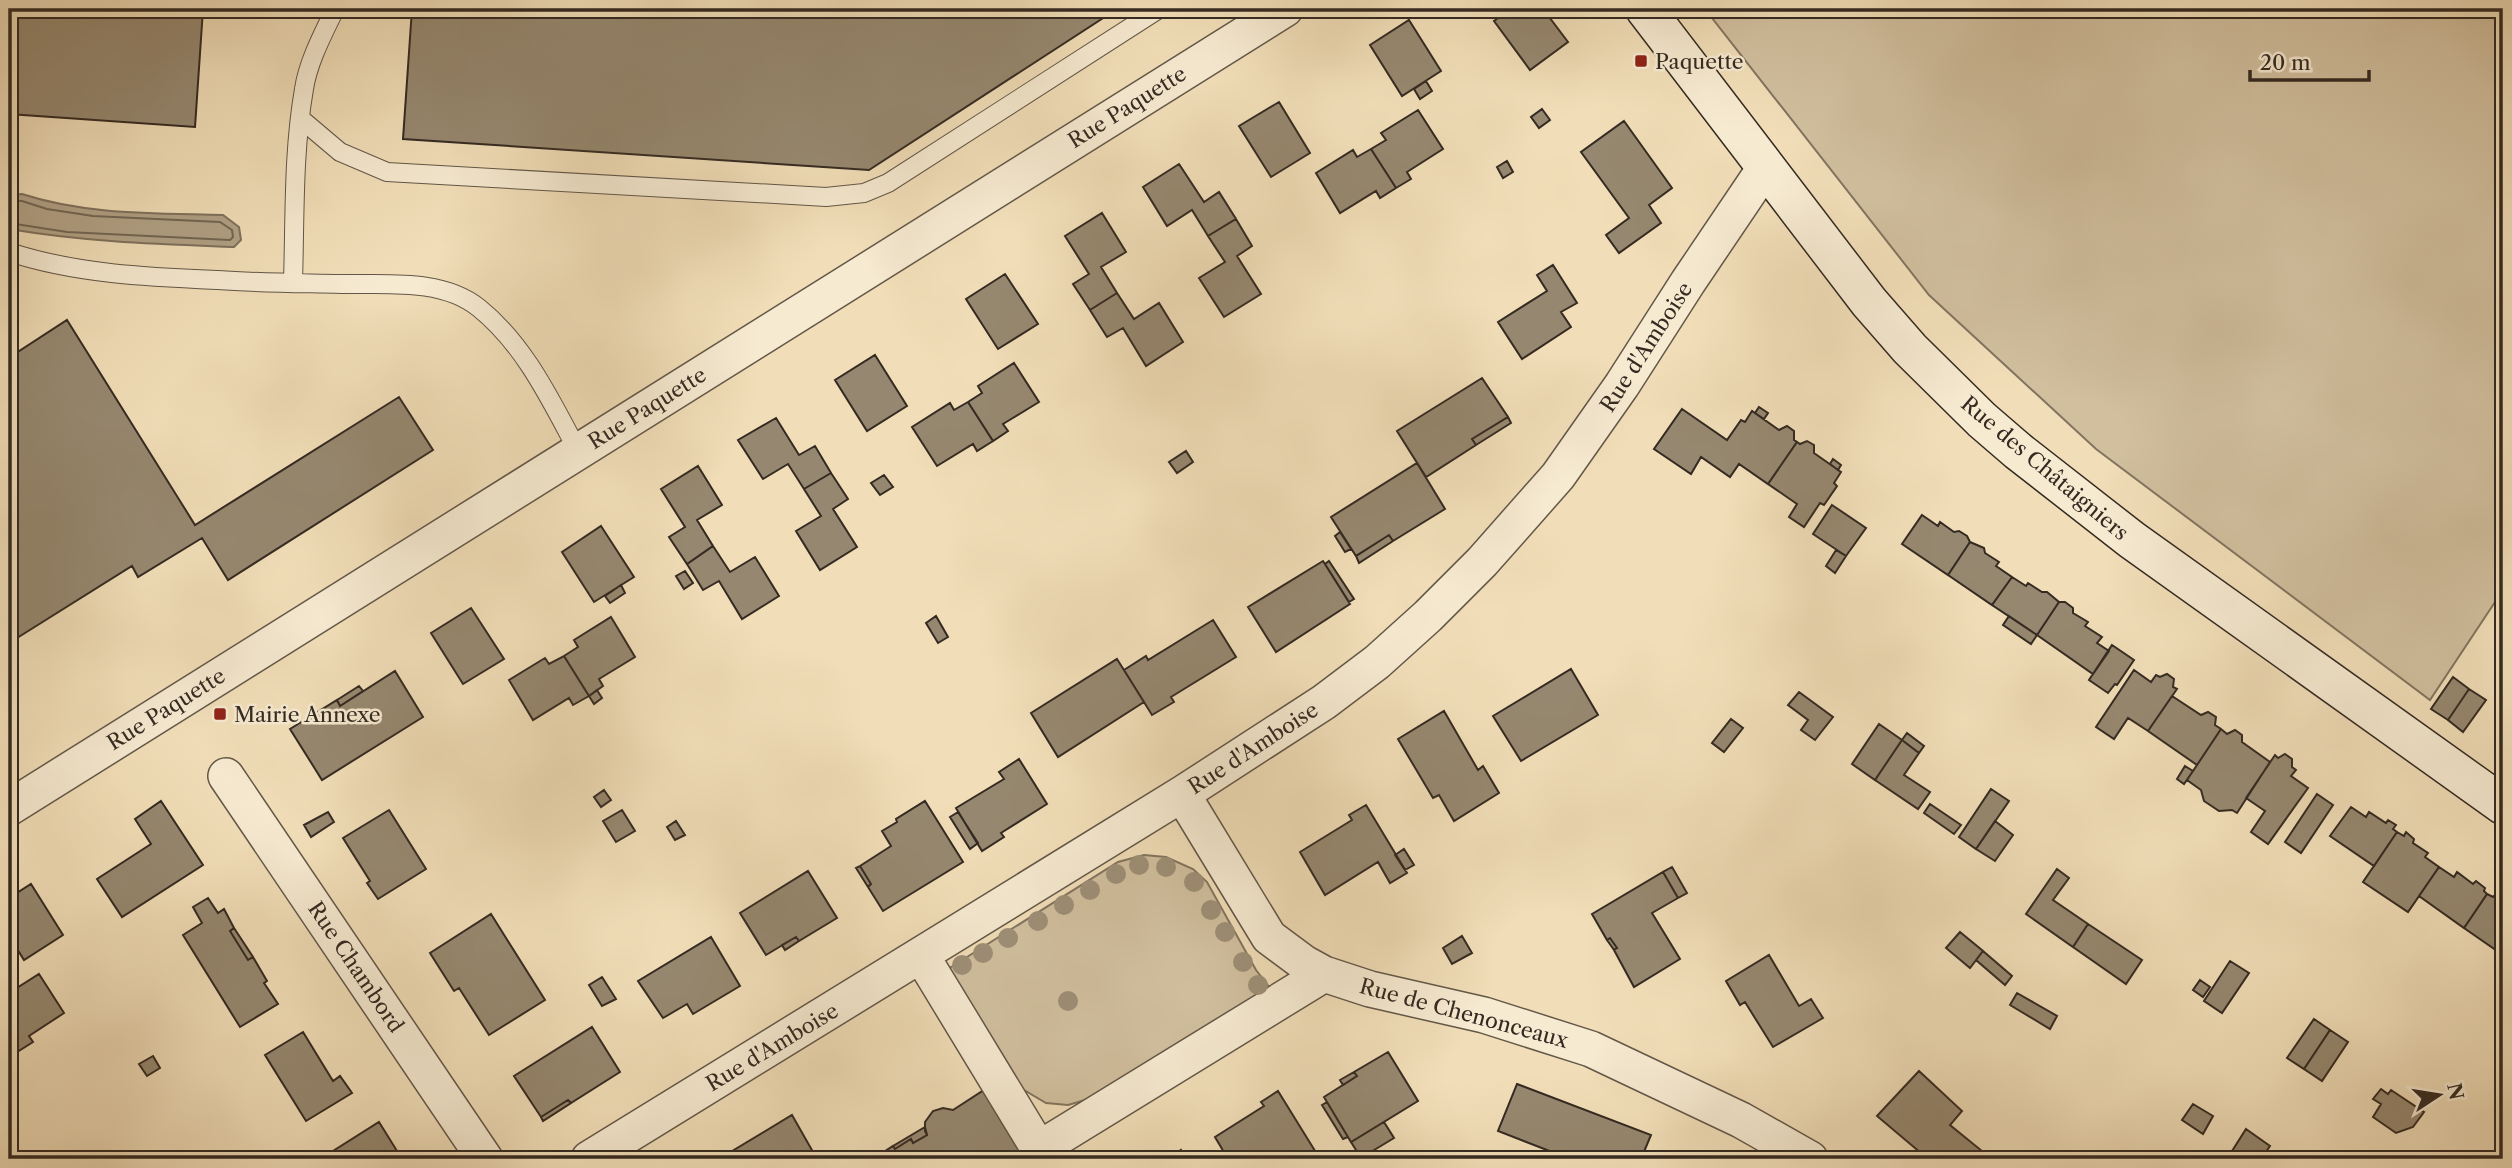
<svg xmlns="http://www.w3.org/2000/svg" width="2512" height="1168" viewBox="0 0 2512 1168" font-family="'Libre Caslon Text',serif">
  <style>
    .green { fill: #d1bf9e; stroke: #827460; stroke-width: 2 }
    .water { fill: #b1a185; stroke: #7f715d; stroke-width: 2 }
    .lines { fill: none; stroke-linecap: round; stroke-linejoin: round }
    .shore { stroke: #726654; stroke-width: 2 }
    .building { fill: #968870; stroke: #342a22; stroke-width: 2 }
    .lane-casing { stroke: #635748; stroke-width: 20 }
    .street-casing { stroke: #635748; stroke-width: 38 }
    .secondary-casing { stroke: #342a22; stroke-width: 41 }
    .lane { stroke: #f6ead1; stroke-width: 18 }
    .street { stroke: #f6ead1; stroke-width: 35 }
    .secondary { stroke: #f6ead1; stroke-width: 38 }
    .tree { fill: #9e8f77 }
    .poi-dot { fill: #8f2418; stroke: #f6ead1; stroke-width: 2.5 }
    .labels { text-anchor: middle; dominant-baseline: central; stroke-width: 5; stroke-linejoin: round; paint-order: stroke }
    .poi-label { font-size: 21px; fill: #342a22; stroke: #f6ead1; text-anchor: start }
    .street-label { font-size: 21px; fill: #342a22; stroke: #f6ead1 }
  </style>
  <rect width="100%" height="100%" fill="#f1deb8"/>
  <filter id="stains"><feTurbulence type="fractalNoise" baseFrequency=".00286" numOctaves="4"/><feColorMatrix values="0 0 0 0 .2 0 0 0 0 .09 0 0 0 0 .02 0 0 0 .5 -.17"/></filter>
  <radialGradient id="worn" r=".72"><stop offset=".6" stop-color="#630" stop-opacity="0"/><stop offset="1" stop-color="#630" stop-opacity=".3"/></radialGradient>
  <path class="green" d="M1705 9H2503V590L2430 700 2096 449 1929 295Z
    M1144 855 1166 857 1193 869 1207 882 1256 970 1270 988 1092 1098 1068 1105 1046 1103 1019 1087 948 969 1118 862Z"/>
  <path class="water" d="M22 194C86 215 156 213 223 215L239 227 241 240 234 247C157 244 86 242 9 229V195Z"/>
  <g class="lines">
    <path class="shore" d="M9 201H22L47 209 93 216 220 222 232 230 233 237 230 240 67 232 9 223"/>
  </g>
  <path class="building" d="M10 9H203L195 127 9 114Z
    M412 9 823 10 1117 9 869 170 403 139Z
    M1511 9H1543L1568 42 1530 70 1494 21Z
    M1409 20 1441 71 1402 96 1370 45Z
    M1426 81 1432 91 1420 99 1414 89Z
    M1279 102 1310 153 1271 177 1239 126Z
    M1542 109 1550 120 1539 128 1531 117Z
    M1418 110 1443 149 1407 172 1411 179 1396 188 1371 149 1386 140 1381 133Z
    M1624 121 1672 188 1649 205 1661 223 1619 253 1606 235 1629 218 1581 152Z
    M1371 149 1396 188 1380 198 1376 191 1340 213 1316 173 1353 150 1357 157Z
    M1507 161 1513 172 1503 178 1497 167Z
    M1179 164 1204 202 1219 192 1236 219 1208 236 1192 210 1167 226 1143 187Z
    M1102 213 1126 252 1101 267 1117 293 1090 310 1073 284 1089 274 1065 236Z
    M1236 219 1252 246 1237 256 1261 294 1224 317 1199 278 1225 262 1208 236Z
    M1553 265 1577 303 1561 312 1571 327 1522 359 1498 322 1547 291 1537 275Z
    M1005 274 1038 324 998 349 966 299Z
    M1117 293 1134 319 1159 303 1183 342 1146 366 1123 328 1107 337 1090 310Z
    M67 320 195 525 399 397 433 450 228 580 202 538 138 577 132 566 9 643V341L16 353Z
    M875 355 907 406 867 431 835 380Z
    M1014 363 1039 402 1003 424 1008 431 993 441 968 402 982 393 978 386Z
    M1482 378 1508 417 1472 439 1476 445 1426 477 1397 431Z
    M968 402 993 441 977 451 973 444 937 466 912 427 950 403 954 410Z
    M1759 407 1768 413 1764 419 1755 413Z
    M1682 409 1727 440 1741 420 1745 422 1752 411 1779 430 1787 426 1794 431V440L1797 442 1768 484 1739 464 1730 477 1701 457 1691 474 1654 449Z
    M1508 417 1511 423 1476 445 1472 439Z
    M776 418 799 455 815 446 831 473 804 489 788 464 763 479 738 440Z
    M1807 441 1814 445V453L1841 472 1834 483 1837 486 1824 505 1820 503 1804 527 1789 517 1797 504 1768 484 1797 442 1800 444Z
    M1186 451 1193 462 1177 473 1169 462Z
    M1833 459 1841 465 1838 470 1830 464Z
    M1417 463 1445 509 1393 541 1389 535 1356 556 1331 517Z
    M698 466 722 505 697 520 713 546 687 564 669 537 685 527 661 489Z
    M831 473 848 499 833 509 857 547 820 570 796 531 821 516 804 489Z
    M884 475 893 487 880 495 871 483Z
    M1832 505 1866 528 1846 556 1813 534Z
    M1922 515 1938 526 1940 522 1954 532 1959 531 1967 536 1970 542 1948 575 1902 544Z
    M601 526 634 577 594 602 562 552Z
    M1340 532 1351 549 1345 552 1335 536Z
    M1389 535 1393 541 1359 563 1356 556Z
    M1970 542 1984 548 1985 553 1999 562 1996 566 2012 577 1992 605 1948 575Z
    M713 546 730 572 755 557 779 596 742 619 719 581 703 590 687 564Z
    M1836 550 1846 556 1835 573 1826 566Z
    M1323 561 1350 604 1276 652 1248 607Z
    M1329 561 1354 599 1349 602 1325 564Z
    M685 571 693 583 684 589 676 576Z
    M2012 577 2026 586 2028 583 2042 592H2047L2059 602 2037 635 1992 605Z
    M621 585 625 593 610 603 605 596Z
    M2059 602H2065L2073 608V613L2088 622 2085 626 2102 637 2097 643 2109 651 2093 674 2037 635Z
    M471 608 504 659 463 684 431 633Z
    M936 616 948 637 938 643 926 623Z
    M2009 616 2037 635 2031 644 2003 625Z
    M611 617 635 657 599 679 603 686 589 696 564 656 578 647 574 640Z
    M1213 620 1236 657 1171 697 1174 702 1152 715 1124 670 1146 656 1148 660Z
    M2112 645 2134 660 2117 685 2115 684 2108 693 2089 680Z
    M564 656 589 696 573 705 569 698 533 720 509 680 545 658 549 664Z
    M1117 659 1144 702 1058 757 1031 713Z
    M1571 669 1598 715 1521 761 1493 716Z
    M2134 670 2151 682 2156 675 2160 677 2167 674 2174 679 2173 687 2177 689 2148 731 2128 718 2114 739 2096 727Z
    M395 671 423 717 322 780 290 729 337 700 340 706Z
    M2453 677 2469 689 2448 720 2431 709Z
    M359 686 363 691 340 706 337 700Z
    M2469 689 2486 700 2463 732 2448 720Z
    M597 690 602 698 594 704 589 696Z
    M1799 692 1833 717 1815 740 1801 730 1808 720 1788 705Z
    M2172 696 2201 715 2208 712 2216 717 2215 725 2221 729 2197 765 2148 731Z
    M1444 711 1478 770 1483 766 1499 793 1454 821 1439 795 1433 798 1398 739Z
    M1731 719 1743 728 1724 752 1712 743Z
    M1879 724 1902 740 1875 780 1852 764Z
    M2221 729 2227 734 2235 730 2242 735V742L2270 762 2237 813 2232 810 2219 811 2204 801 2201 790 2187 780Z
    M1907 733 1924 746 1919 753 1902 740Z
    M1902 740 1919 753 1904 775 1930 792 1918 809 1875 780Z
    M2285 754 2292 759V767L2296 770 2291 776 2308 788 2268 844 2251 832 2265 811 2246 798 2275 755 2278 758Z
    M1019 759 1047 804 1001 833 1004 837 982 851 956 808 1004 779 999 772Z
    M2185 766 2193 771 2184 784 2177 779Z
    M1991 789 2009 801 1976 849 1959 837Z
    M604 790 611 800 601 807 594 797Z
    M2317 794 2333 805 2301 853 2285 842Z
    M161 801 203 865 122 917 97 879 151 844 135 819Z
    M925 801 963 862 883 911 868 887 871 884 860 866 891 846 882 831 897 822 896 819Z
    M1930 804 1961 825 1954 834 1924 813Z
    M1366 805 1407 873 1390 883 1378 862 1325 895 1300 852 1352 820 1349 815Z
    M2351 807 2366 817 2369 812 2386 823 2388 820 2396 825 2393 829 2397 832 2374 866 2330 836Z
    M389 810 426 869 378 899 367 883 370 881 343 838Z
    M622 810 635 831 616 842 603 821Z
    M328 812 334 822 311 837 304 825Z
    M958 812 978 843 970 849 950 817Z
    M676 821 685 835 675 840 667 827Z
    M1995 821 2013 835 1995 861 1976 849Z
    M2397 832 2404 836 2406 832 2414 839 2413 843 2428 853 2425 857 2439 867 2408 912 2363 882Z
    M1404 849 1414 865 1405 870 1395 855Z
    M860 866 871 884 868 887 856 868Z
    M1672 867 1687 893 1678 898 1663 872Z
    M2439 867 2454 877 2457 872 2473 884 2476 881 2485 888 2484 891 2487 894 2464 928 2419 896Z
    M2057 869 2069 878 2053 900 2088 924 2073 947 2026 914Z
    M808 871 837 918 799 941 796 937 766 955 740 913Z
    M1663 872 1678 898 1652 913 1680 959 1634 987 1614 950 1617 948 1610 938 1607 940 1592 914Z
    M31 884 63 935 24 960 9 936V898Z
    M2487 894 2493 897 2496 894 2503 899V955L2464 928Z
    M208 898 218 913 224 909 234 928 230 931 248 960 253 957 267 981 264 983 278 1004 240 1027 183 935 202 923 193 907Z
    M491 914 545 1000 489 1035 459 988 454 991 430 953Z
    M2088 924 2142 960 2126 984 2073 947Z
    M234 928 253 957 248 960 230 931Z
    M1960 932 1983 951 1970 968 1946 948Z
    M1462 936 1472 953 1452 964 1443 948Z
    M711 937 740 986 693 1014 687 1004 663 1018 638 981Z
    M796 937 799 941 785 950 782 945Z
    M1610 938 1617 948 1614 950 1607 940Z
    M1983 951 2012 976 2005 985 1976 960Z
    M1769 955 1799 1006 1811 999 1823 1018 1773 1047 1745 1002 1740 1005 1726 981Z
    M2230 961 2249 973 2222 1013 2204 1001Z
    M39 974 64 1013 29 1036 33 1042 17 1052 9 1038V993Z
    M602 977 616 999 602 1006 589 985Z
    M2200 980 2210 987 2203 997 2193 990Z
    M2017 993 2057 1016 2050 1029 2010 1005Z
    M2314 1019 2330 1030 2304 1069 2287 1058Z
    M592 1027 620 1072 571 1103 568 1100 541 1117 514 1076Z
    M2330 1030 2348 1042 2322 1081 2304 1069Z
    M303 1032 333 1081 340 1076 352 1093 306 1121 265 1055Z
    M9 1038 17 1052 9 1058Z
    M1388 1052 1418 1101 1351 1142 1324 1097 1357 1076 1354 1072Z
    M153 1056 160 1068 147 1076 139 1064Z
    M1919 1071 1962 1111 1950 1125 1982 1151 1975 1159H1928L1877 1116Z
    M1354 1072 1357 1076 1343 1085 1340 1080Z
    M1517 1084 1651 1135 1641 1159H1570L1498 1131Z
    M2381 1089 2388 1094 2391 1090 2424 1112 2413 1127 2396 1133 2373 1117 2381 1104 2373 1099Z
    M984 1090 1026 1159H873L893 1146 895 1149 911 1139 913 1143 927 1135 925 1131V1122L933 1111 943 1108 953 1110Z
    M1278 1091 1320 1159H1228L1215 1137 1264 1106 1261 1102Z
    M568 1100 571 1103 543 1121 541 1117Z
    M1327 1102 1348 1137 1343 1139 1322 1105Z
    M2193 1104 2213 1116 2203 1134 2182 1120Z
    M792 1115 817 1159H719Z
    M379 1122 402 1159H339L333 1151Z
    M1384 1122 1394 1138 1361 1158 1351 1142Z
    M925 1127 927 1135 913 1143 911 1139 895 1149 893 1146Z
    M2246 1129 2270 1146 2261 1159H2227Z
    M1181 1150 1186 1159H1166Z"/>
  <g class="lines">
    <g class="lane-casing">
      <path id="lane" d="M301 119 340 152 387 172 826 197 864 193 888 183 1159 9
        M9 252C76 274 148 277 218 280 259 283 300 283 341 284 385 285 442 278 479 308 525 345 551 401 578 451
        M293 282C295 218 293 152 304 89 308 62 323 34 335 9"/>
    </g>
    <g class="street-casing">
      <path id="street" d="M226 776 485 1159
        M1182 794 1269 937 1304 963 1324 974 1370 989 1484 1015 1591 1049 1741 1120 1810 1159
        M9 808 1285 9
        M921 955 1045 1159
        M1039 1149 1324 974
        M589 1159 1182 794 1324 702 1377 662 1428 616 1482 562 1558 476 1622 385 1688 282 1765 168"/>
    </g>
    <g class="secondary-casing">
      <path id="secondary" d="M1645 9 1869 302 1910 349 1982 420 2018 451 2132 540 2503 805"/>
    </g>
    <use href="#lane" class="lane"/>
    <use href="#street" class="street"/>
    <use href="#secondary" class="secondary"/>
  </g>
  <g class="tree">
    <circle cx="1139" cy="865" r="10"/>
    <circle cx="1166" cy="867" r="10"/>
    <circle cx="1116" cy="874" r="10"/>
    <circle cx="1194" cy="882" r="10"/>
    <circle cx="1090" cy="890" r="10"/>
    <circle cx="1064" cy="905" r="10"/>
    <circle cx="1211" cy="910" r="10"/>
    <circle cx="1038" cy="921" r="10"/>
    <circle cx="1225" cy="932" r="10"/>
    <circle cx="1008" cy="938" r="10"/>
    <circle cx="983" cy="953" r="10"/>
    <circle cx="1243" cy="962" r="10"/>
    <circle cx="962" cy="965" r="10"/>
    <circle cx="1258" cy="985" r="10"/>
    <circle cx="1068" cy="1001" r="10"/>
  </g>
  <g class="poi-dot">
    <rect x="1634" y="54" width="14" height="14" rx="3.5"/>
    <rect x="213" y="707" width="14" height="14" rx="3.5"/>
  </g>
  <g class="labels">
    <g class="poi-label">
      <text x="1655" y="61">Paquette</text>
      <text x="234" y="714">Mairie Annexe</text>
    </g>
    <g class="street-label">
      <text transform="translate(1127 107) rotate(-32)">Rue Paquette</text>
      <text transform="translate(1646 347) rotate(-57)">Rue d'Amboise</text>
      <text transform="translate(647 408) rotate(-32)">Rue Paquette</text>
      <text transform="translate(2045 468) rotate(40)">Rue des Châtaigniers</text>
      <text transform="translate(166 709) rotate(-32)">Rue Paquette</text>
      <text transform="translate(1253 748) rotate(-33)">Rue d'Amboise</text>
      <text transform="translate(356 967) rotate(56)">Rue Chambord</text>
      <text transform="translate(1464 1013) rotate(15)">Rue de Chenonceaux</text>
      <text transform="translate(772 1047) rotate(-31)">Rue d'Amboise</text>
    </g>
  </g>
  <rect width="2512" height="1168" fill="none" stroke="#f1deb8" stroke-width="35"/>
  <rect x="10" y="10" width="2491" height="1147" fill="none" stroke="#342a22" stroke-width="3.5"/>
  <rect x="18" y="18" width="2477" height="1133" fill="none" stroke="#342a22" stroke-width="2"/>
  <g transform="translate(2439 1095) rotate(78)" stroke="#f6ead1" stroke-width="5" paint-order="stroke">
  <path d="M0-5L12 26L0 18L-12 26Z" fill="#342a22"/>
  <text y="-10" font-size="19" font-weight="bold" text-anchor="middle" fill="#342a22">N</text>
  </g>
  <path d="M2250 70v10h119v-10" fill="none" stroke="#342a22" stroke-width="3.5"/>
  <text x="2260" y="70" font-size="21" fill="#342a22" stroke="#f6ead1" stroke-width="5" paint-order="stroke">20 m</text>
  <rect width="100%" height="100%" filter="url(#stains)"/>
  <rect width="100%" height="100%" fill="url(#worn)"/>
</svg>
